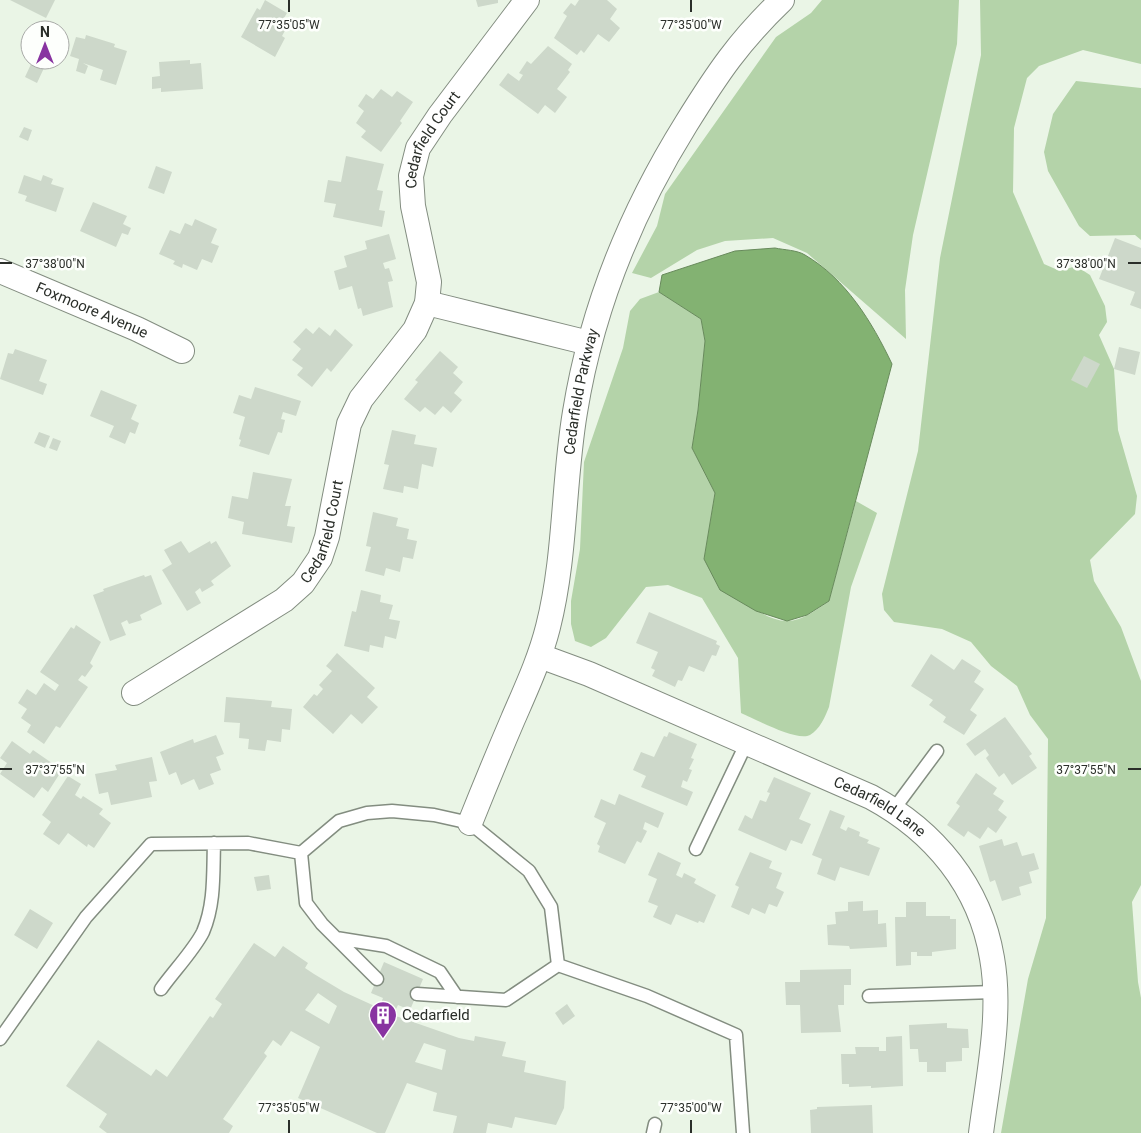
<svg xmlns="http://www.w3.org/2000/svg" width="1141" height="1133" viewBox="0 0 1141 1133" font-family="Roboto,sans-serif">
  <style>
    .green { fill: #b4d3a9 }
    .water { fill: #83b272; stroke: #688a5c }
    .building { fill: #cdd8ca; fill-rule: evenodd }
    .lines { fill: none; stroke-linecap: round; stroke-linejoin: round }
    .lane-casing { stroke: #838d80; stroke-width: 15 }
    .street-casing { stroke: #838d80; stroke-width: 26 }
    .lane { stroke: #fff; stroke-width: 12 }
    .street { stroke: #fff; stroke-width: 24 }
    .ticks { fill: none; stroke: #2a2e29; stroke-width: 2 }
    .labels { text-anchor: middle; dominant-baseline: central; stroke-width: 5; stroke-linejoin: round; paint-order: stroke }
    .street-label { font-size: 15px; fill: #2a2e29; stroke: #fdfffc }
    .poi-label { font-size: 15px; fill: #2a2e29; stroke: #fdfffc; text-anchor: start }
    .ticks-label { font-size: 12px; text-anchor: middle; fill: #2a2e29; stroke: #fdfffc; stroke-width: 5; stroke-linejoin: round; paint-order: stroke }
  </style>
  <rect width="100%" height="100%" fill="#eaf5e6"/>
  <path class="green" d="M822 0H959L957 44 913 235 905 290 906 339 807 253 773 238 725 241 697 250 651 278 632 273 657 226 665 194 776 37 811 13Z
    M980 0H1141V64L1083 50 1039 66 1027 78 1014 128 1013 192 1044 264 1060 271 1076 266 1090 275 1105 306 1107 322 1099 335 1114 369 1118 430 1137 496 1135 514 1090 560 1094 581 1121 627 1141 681V885L1132 902 1138 982 1141 998V1133H1001L1028 979 1046 918 1048 739 1030 715 1017 686 991 666 971 642 942 629 894 622 884 610 882 594 918 451 940 258 981 55Z
    M1076 81 1141 88V240L1135 235 1090 236 1079 226 1048 171 1044 152 1053 114Z
    M659 292 701 319 705 341 698 410 692 448 715 493 704 559C725 581 755 620 787 621 803 621 817 609 829 601L856 501 877 513 851 587 829 707C825 717 820 729 810 735 797 742 755 719 741 713L738 658 702 598 668 585 646 587 606 638 591 647 575 641 571 624V601L580 549 584 462 623 348 630 311 640 299Z"/>
  <path class="water" d="M775 248C784 250 797 250 805 255 846 279 872 322 892 364L829 601 807 615 787 621 756 611 720 590 704 559 715 493 692 448 698 410 705 341 701 319 659 292 662 275 735 251Z"/>
  <path class="building" d="M10 0H55L46 18Z
    M265 0 287 13 281 23 287 27 282 36 285 38 275 57 241 37 257 8 260 10Z
    M476 0H498V3L478 7Z
    M579 0H607L617 9 610 19 620 28 609 42 598 34 584 53 581 50 577 55 554 38 567 16 563 13 571 3 575 6Z
    M86 35 115 44 114 47 127 51 116 85 100 80 103 70 83 63 88 66 85 74 76 71 79 59 70 56 76 37 85 39Z
    M548 46 572 64 568 70 570 72 557 89 567 97 555 113 545 105 538 114 499 85 508 73 519 81 523 75 519 73 527 61 531 64Z
    M190 60V64L201 63 203 89 161 92V88L152 89V77L160 76 159 62Z
    M32 62 44 68 37 83 25 77Z
    M381 89 392 97 397 91 413 102 400 121 402 123 381 152 361 137 366 131 356 123 364 111 358 106 366 94 373 99Z
    M24 127 32 130 28 141 19 137Z
    M346 156 384 164 377 190 383 191 379 210 385 211 382 227 333 217 336 204 324 202 328 180 341 182Z
    M156 166 172 172 164 194 148 188Z
    M24 175 41 181 43 175 53 179 51 184 64 188 56 212 25 201 27 196 18 193Z
    M93 202 127 216 123 224 131 228 128 235 122 233 116 247 80 231Z
    M195 219 217 229 211 243 219 246 212 263 202 259 197 270 183 264 182 268 173 264 175 261 159 254 170 230 180 234 185 223 192 226Z
    M389 234 396 259 383 263 385 269 389 268 393 281 388 282 393 307 363 316 361 308 358 309 352 286 339 290 334 271 347 267 344 256 367 249 365 241Z
    M1115 238 1141 248V309L1130 305 1135 292 1099 279Z
    M319 327 330 336 335 329 353 345 331 372 327 368 312 387 297 375 303 368 292 360 301 349 293 342 306 328 313 334Z
    M1119 347 1140 352 1135 375 1114 369Z
    M15 349 47 360 39 381 47 384 43 395 0 379 8 353 13 354Z
    M440 351 458 367 453 373 463 382 454 393 462 400 451 413 443 406 435 415 425 407 420 412 404 399 418 382 415 380Z
    M1084 356 1100 364 1087 388 1071 380Z
    M255 387 301 401 296 416 283 412 281 419 285 420 282 433 278 432 269 455 239 446 241 440 239 439 245 417 233 413 239 395 251 399Z
    M101 390 137 405 131 419 139 423 135 434 130 432 125 444 109 437 114 426 90 416Z
    M392 430 416 435 414 444 437 448 433 467 422 464 418 489 404 486 403 493 383 489 389 465 384 464Z
    M39 432 50 436 45 448 34 443Z
    M53 438 61 441 57 451 49 448Z
    M253 472 292 479 285 506H291L287 526 295 527 292 543 242 534 244 522 228 518 232 496 248 499Z
    M373 512 398 518 396 526 409 529 407 539 417 541 413 559 403 557 400 572 386 568 384 576 365 571 371 547 366 546Z
    M181 541 189 553 210 541 211 544 216 541 231 566 211 581 214 585 202 592 200 588 195 592 201 603 187 611 162 570 172 564 164 550Z
    M144 575 145 577 151 575 162 604 140 615 142 620 129 624 127 620 121 623 126 635 110 641 93 595 104 591 103 589Z
    M361 590 381 595 380 602 393 605 389 619 400 621 396 639 385 636 383 648 370 645 369 652 344 646 352 611 356 612Z
    M649 612 717 641 716 644 720 646 716 656 712 655 704 672 689 666 682 681 678 680 675 687 652 676 655 670 651 668 658 652 636 643Z
    M76 625 101 642 90 663 93 666 85 677 82 675 78 680 88 687 60 728 56 726 44 744 27 732 31 725 21 718 27 709 18 703 27 689 36 695 44 683 55 691 59 685 40 672 71 627 74 629Z
    M337 653 375 688 367 697 378 707 362 724 351 714 333 734 303 707 314 694 317 696 323 689 319 685 332 671 326 666Z
    M931 654 954 670 962 659 981 671 974 682 984 689 970 710 977 715 964 735 943 722 946 717 929 705 933 700 911 686Z
    M226 697 272 701 271 707 292 709 290 730 282 729 281 742 267 740 265 751 248 749 249 739 239 738 240 723 224 722Z
    M1005 717 1032 754 1029 756 1037 768 1012 785 1004 773 999 777 986 758 989 755 985 749 975 756 966 744Z
    M669 732 697 744 691 758 694 759 689 769 692 770 687 782 683 780 681 787 693 792 687 806 641 787 646 776 633 770 641 752 654 757 664 736 667 737Z
    M216 735 224 754 216 757 221 770 210 774 214 784 199 790 194 779 181 785 176 772 169 775 160 752 193 739 194 743Z
    M12 741 30 754 33 750 62 770 48 792 42 787 34 798 0 774 7 763 0 758Z
    M152 757 157 781 149 782 152 797 111 805 108 792 99 794 95 774 117 770 115 765Z
    M976 773 997 788 993 794 1004 801 998 810 1007 817 996 833 988 827 980 839 968 831 964 837 947 825 960 806 956 803Z
    M68 776 81 784 75 795 81 799 83 796 103 809 99 814 111 823 94 848 88 844 87 847 68 833 59 845 43 834 51 822 42 815Z
    M774 777 811 793 799 819 811 824 802 844 791 840 786 851 738 830 745 815 752 819 760 800 766 802 770 793 767 792Z
    M619 794 664 813 658 828 645 822 643 829 647 831 641 843 637 841 625 864 598 852 600 846 597 844 606 823 594 817 601 799 615 805Z
    M830 810 845 816 840 828 846 831 848 827 860 832 859 836 869 840 867 843 880 848 869 876 840 867 835 881 817 874 822 859 812 855Z
    M1002 839 1004 846 1017 842 1022 856 1034 853 1039 869 1029 872 1032 883 1019 887 1021 895 1002 901 995 880 990 882 979 846Z
    M658 852 681 863 676 875 682 878 684 873 696 879 694 883 716 895 704 923 699 921 698 923 676 914 671 925 653 917 658 906 648 902 657 879 648 875Z
    M750 852 772 861 769 868 782 873 776 888 784 892 777 907 769 904 765 914 752 908 749 915 731 907 739 887 735 885Z
    M269 875 271 889 257 891 254 877Z
    M863 901V911L878 910V924L886 923 887 947 850 949 849 946 828 945 827 925 836 924 835 912 848 911V902Z
    M906 902H926V916H950V919H956V949L932 952V956H917V952H911V965L896 966 895 917H906Z
    M30 909 53 923 37 949 14 935Z
    M254 943 275 957 283 946 308 963 305 968 314 974 344 992 379 1008 383 998 371 993 384 962 423 979 410 1010 398 1005 393 1015 459 1038 474 1041 475 1036 506 1042 502 1056 526 1061 524 1072 566 1081 564 1108 556 1125 515 1117 512 1128 488 1123 486 1133H453L457 1116 433 1111 437 1093 407 1083 385 1133H377L298 1098 320 1047 291 1031 281 1046 273 1040 264 1053 267 1056 223 1119 233 1126 229 1133H107L99 1127 107 1114 66 1086 98 1040 151 1076 156 1069 167 1077 210 1016 213 1018 222 1004 215 999ZM318 993 337 1006 329 1024 305 1010ZM424 1043 446 1050 442 1070 415 1062Z
    M851 969V985H844V1005H838L841 1032 801 1033 800 1005H786L785 982H800V970Z
    M567 1004 575 1016 563 1025 555 1013Z
    M947 1023V1028L968 1029 969 1048H962V1061L946 1062V1072H927V1062H919L918 1049H910L909 1025Z
    M902 1036 903 1086 871 1088V1086L849 1087V1084H842L841 1054H856L855 1047H879V1051H886V1037Z
    M872 1105 873 1133H811L810 1110 817 1109V1107Z"/>
  <g class="lines">
    <g class="lane-casing">
      <path id="lane" d="M894 809 937 751
        M696 849 747 742
        M301 853 339 821 367 813 392 811 434 815 470 823 529 871 551 907 558 965
        M301 853 306 903 322 924 377 979
        M336 938 386 946 440 972 457 997
        M558 965 647 996 736 1035 743 1133
        M161 989C173 972 194 950 203 932 215 904 213 873 214 843
        M417 994 506 1000 558 965
        M869 996 994 992
        M0 1039 86 917 151 844 248 843 301 853
        M653 1133 655 1124"/>
    </g>
    <g class="street-casing">
      <g id="street">
        <path id="s1" d="M0 271 137 329 182 351"/>
        <path d="M427 303 589 343"/>
        <path id="s2" d="M540 656 589 674 871 797C934 831 980 886 992 958 1002 1014 988 1078 981 1133"/>
        <path id="s3" d="M134 693 284 600 303 583 320 558 327 537 349 424 361 399 415 330 427 303 429 282 413 206 411 176 418 148 440 115 527 0"/>
        <path id="s4" d="M470 823C484 788 498 754 513 719 526 689 540 659 548 627 566 556 563 483 575 412 592 307 630 214 686 124 717 74 739 41 782 0"/>
      </g>
    </g>
    <use href="#lane" class="lane"/>
    <use href="#street" class="street"/>
  </g>
  <path class="ticks" d="M289 0V12M691 0V12M0 263H12M1128 263H1141M0 769H12M1128 769H1141M289 1120V1133M691 1120V1133"/>
  <defs>
    <g id="building-pin" transform="scale(1.4375)"><path d="M0 17L-7.5 6A9.5 9.5 0 1 1 7.5 6Z" fill="#8833a1" stroke="#fdfffc"/><path d="M-4-6H4V6H1V3H-1V6H-4ZM-2.5-4.3h1.7v1.8h-1.7ZM.8-4.3h1.7v1.8H.8ZM-2.5-1h1.7V.8h-1.7ZM.8-1h1.7V.8H.8Z" fill="#fff"/></g>
  </defs>
  <g fill-rule="evenodd">
    <use href="#building-pin" x="383" y="1015"/>
  </g>
  <g class="labels">
    <g class="street-label">
      <text stroke="none"><textPath href="#s3" startOffset="685">Cedarfield Court</textPath></text>
      <text stroke="none"><textPath href="#s1" startOffset="100">Foxmoore Avenue</textPath></text>
      <text stroke="none"><textPath href="#s4" startOffset="449">Cedarfield Parkway</textPath></text>
      <text stroke="none"><textPath href="#s3" startOffset="258">Cedarfield Court</textPath></text>
      <text stroke="none"><textPath href="#s2" startOffset="372">Cedarfield Lane</textPath></text>
    </g>
    <g class="poi-label">
      <text x="402" y="1015">Cedarfield</text>
    </g>
  </g>
  <g class="ticks-label">
    <text x="289" y="29">77°35'05"W</text>
    <text x="691" y="29">77°35'00"W</text>
    <text x="55" y="268">37°38'00"N</text>
    <text x="1086" y="268">37°38'00"N</text>
    <text x="55" y="774">37°37'55"N</text>
    <text x="1086" y="774">37°37'55"N</text>
    <text x="289" y="1112">77°35'05"W</text>
    <text x="691" y="1112">77°35'00"W</text>
  </g>
  <g transform="translate(45 45)"><circle r="24" fill="#fdfffc" stroke="#a9aba8"/>
  <path d="M0-4L9 19L0 12L-9 19Z" fill="#8833a1"/>
  <text y="-8" font-size="14" font-weight="bold" text-anchor="middle" fill="#2a2e29">N</text>
  </g>
</svg>
